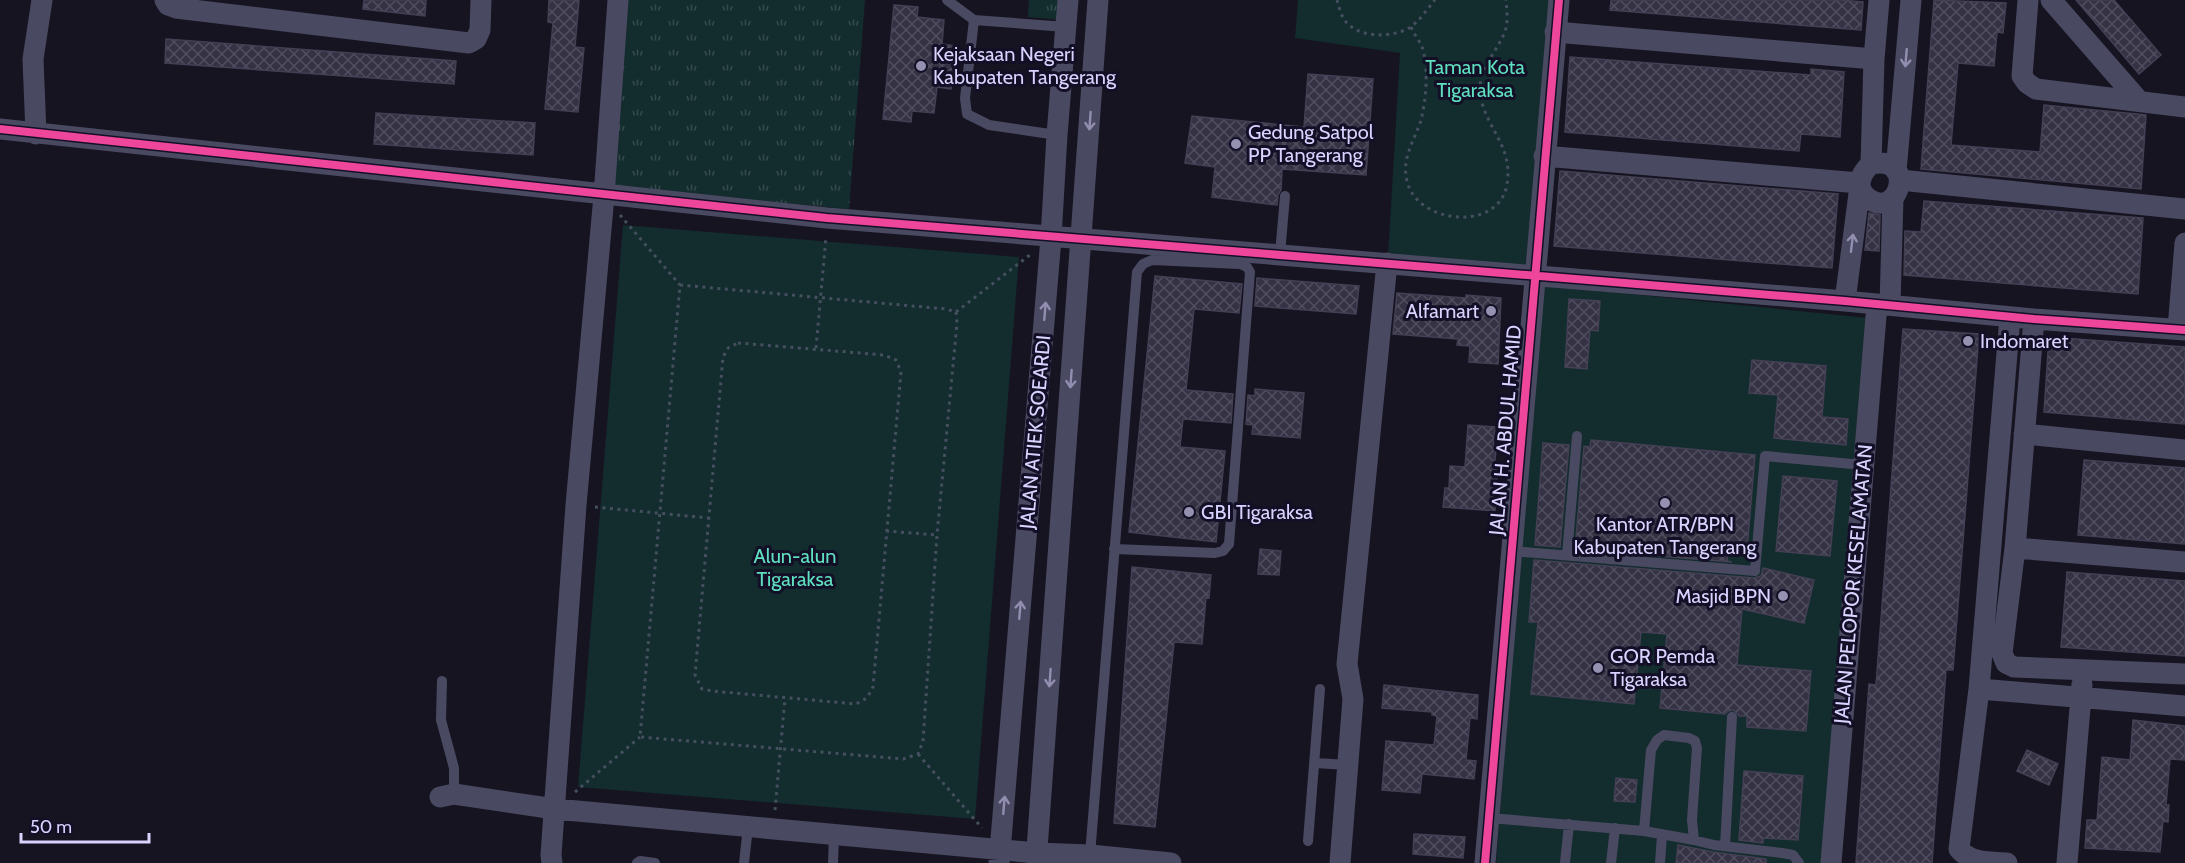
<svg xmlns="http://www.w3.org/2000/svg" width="2185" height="863" viewBox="0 0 2185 863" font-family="Cabin,sans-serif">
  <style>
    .grass { fill: url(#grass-tufts) }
    .park { fill: #132c2d }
    .building { fill: url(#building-cross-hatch); stroke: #433f54; stroke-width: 1.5 }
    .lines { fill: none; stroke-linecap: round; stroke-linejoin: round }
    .path { stroke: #44505f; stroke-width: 3; stroke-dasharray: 3 4.5; stroke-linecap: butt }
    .service { stroke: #4a4962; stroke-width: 10 }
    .minor { stroke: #4a4962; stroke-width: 21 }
    .cycleway-casing { stroke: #130f26; stroke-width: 11 }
    .cycleway { stroke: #ed469a; stroke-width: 8 }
    .oneway { stroke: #928eb0 }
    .poi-dot { fill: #9591b1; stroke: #130f26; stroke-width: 2 }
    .labels { text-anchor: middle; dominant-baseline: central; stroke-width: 6; stroke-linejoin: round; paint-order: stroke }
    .poi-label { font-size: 20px; fill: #d9d4ff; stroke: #130f26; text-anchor: start }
    .park-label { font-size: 20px; fill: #5fe0c0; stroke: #130f26 }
    .street-label { font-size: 20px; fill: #d9d4ff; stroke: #130f26 }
  </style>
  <defs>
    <pattern id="grass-tufts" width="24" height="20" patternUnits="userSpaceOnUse" patternTransform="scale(1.5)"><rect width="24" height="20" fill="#132c2d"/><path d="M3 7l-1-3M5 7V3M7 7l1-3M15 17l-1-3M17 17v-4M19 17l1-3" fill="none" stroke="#354a4c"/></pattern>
    <pattern id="building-cross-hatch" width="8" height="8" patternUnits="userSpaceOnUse" patternTransform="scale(1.5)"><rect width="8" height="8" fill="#343243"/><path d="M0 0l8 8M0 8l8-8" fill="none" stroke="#514f5f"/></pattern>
  </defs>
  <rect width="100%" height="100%" fill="#161421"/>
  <path class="grass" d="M623 0H865L849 209 610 187Z
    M1029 0H1065L1063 20 1028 17Z"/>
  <path class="park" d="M1298 0H1557L1534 271 1388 258 1400 53 1295 38Z
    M623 225 1019 257 975 819 578 787Z
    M1542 285 1868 318 1833 863H1496Z"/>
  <path class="building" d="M364 0H426L425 16 363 9Z
    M549 0H579L575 47 584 48 578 112 545 109 553 23 548 22Z
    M1611 0H1841L1863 2 1861 30 1610 10Z
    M1934 0 2006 3 2003 33 1997 32 1994 66 1958 63 1951 145 2040 152 2044 105 2146 115 2141 189 1921 169Z
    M2076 0H2114L2161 55 2139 74Z
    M894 5 918 7 917 17 944 20 942 44 955 46 951 89 937 87 934 113 912 111 911 122 883 119Z
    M166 39 456 61 454 84 165 63Z
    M1570 57 1811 75V69L1844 72 1840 137 1801 134 1799 151 1565 132Z
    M1308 74 1373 79 1366 175 1282 169 1281 190 1278 195 1277 205 1212 197 1215 167 1185 163 1192 116 1304 127Z
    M376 113 535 123 533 155 374 144Z
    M1560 171 1838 194 1832 268 1554 246Z
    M1924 201 2143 218 2138 294 1904 275 1905 231 1921 232Z
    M1869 213 1880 215 1879 251 1865 250Z
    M1155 276 1242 284 1239 313 1194 309 1186 390 1233 394 1231 423 1183 419 1180 447 1225 451 1216 542 1129 532Z
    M1257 278 1359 286 1356 314 1255 306Z
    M1397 293 1466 298V295L1501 298 1498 364 1469 362 1470 346 1457 345 1458 339 1393 334Z
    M1569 299 1600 301 1598 331 1590 330 1587 369 1565 367Z
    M1903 329 1979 334 1953 670H1946L1932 863H1856L1869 684 1876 685Z
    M2049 337 2185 347V424L2044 412Z
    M1752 360 1826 366 1822 417 1848 419 1846 445 1774 438 1778 395 1749 393Z
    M1255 389 1304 393 1300 438 1252 434 1253 425 1246 424 1248 395 1255 396Z
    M1468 425 1495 427 1493 449H1496L1494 470H1497L1495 511 1443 507 1445 488H1449L1450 466 1465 467Z
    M1591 440 1755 455 1747 549 1729 547 1727 561 1732 562 1575 549 1584 446 1590 447Z
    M1543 443 1569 445 1560 547 1535 545Z
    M2084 460 2185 468V544L2078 535Z
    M1783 476 1837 481 1830 556 1776 551Z
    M1260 549 1281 551 1279 575 1258 574Z
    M1534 560 1754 578 1761 576 1763 568 1814 580 1804 623 1742 609 1737 665 1811 671 1806 731 1747 727V716H1739L1733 710 1728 711 1725 714 1660 708 1667 634 1641 632 1634 704 1531 694 1538 622H1529Z
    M1132 567 1211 575 1209 598 1206 597 1202 644 1174 642 1155 827 1114 823Z
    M2067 572 2185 581V656L2061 647Z
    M1384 685 1478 695 1477 719 1470 718 1466 760 1476 761 1474 779 1422 774 1420 793 1382 790 1386 741 1434 745 1437 716 1432 715V712L1382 708Z
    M2133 720 2185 726V760L2170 759 2166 805H2169L2168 822 2163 821 2160 852 2085 848 2087 820H2097L2102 757 2130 760Z
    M2027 750 2058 764 2049 785 2017 771Z
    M1744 771 1803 776 1798 840 1763 838V843L1739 840Z
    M1616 778 1637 780 1635 802 1614 801Z
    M1414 834 1465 837 1463 858 1413 854Z
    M1678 845 1713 852 1766 859V863H1676Z"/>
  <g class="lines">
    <path class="path" d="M1337 0C1339 7 1341 16 1346 22 1360 38 1391 38 1409 28 1419 22 1427 9 1435 0
      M1411 27C1414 34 1419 40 1422 47 1429 66 1426 101 1421 120 1415 140 1401 158 1407 181 1417 225 1500 232 1507 184 1514 144 1482 126 1480 90 1479 68 1495 54 1503 36 1509 25 1507 12 1506 0
      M620 215 680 285
      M680 285 946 309 956 312 957 323 937 535 923 741 918 754 903 759 640 737Z
      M956 312 1031 254
      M738 343 884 355 896 360 901 372 873 687 867 698 856 704 712 691 702 689 695 675 723 357 728 348Z
      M816 348 826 237
      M595 507 709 518
      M886 531 937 535
      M918 754 982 828
      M575 792 640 737
      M775 810 785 698"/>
    <path class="service" d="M947 0 974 20
      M1057 135 989 125 967 114 965 98 974 20 1066 27
      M1280 254 1285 196
      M1512 551 1755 571 1765 456 1863 465
      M1567 555 1577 436
      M442 681 441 720 454 768V794
      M1315 763 1348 765
      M1489 818 1644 831 1694 840 1692 820 1697 748 1695 741 1689 738 1664 735 1657 740 1651 750 1644 831
      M1694 840 1714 845 1782 853 1793 855 1799 863
      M1308 841 1320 689
      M1725 846 1732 717
      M1090 855 1137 272 1143 264 1152 260 1240 264 1247 267 1250 272 1229 544 1223 551 1215 553 1114 549
      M637 863 640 861 655 863
      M744 863 748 827
      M833 863 834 835
      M1565 863 1569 824
      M1611 863 1615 828
      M1660 863 1662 835"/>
    <path class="minor" d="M165 0 168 5 176 8 469 43 476 39 480 30 481 0
      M2028 0 2022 76 2027 83 2036 89 2185 107
      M2051 0 2139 101
      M1555 32 1874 59
      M0 129 827 218 1845 301 2034 319 2185 330
      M36 134 33 59 42 0
      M1544 156 1859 183
      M1871 164C1917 154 1900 220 1869 199 1854 189 1860 174 1871 164L1874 59 1879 0
      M1896 171 1911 0
      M1900 180 2185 209
      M1845 301 1860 186
      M1890 305 1893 198
      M2034 319 2015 548 2002 653 2006 663 2014 667 2185 674
      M2178 329 2185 243
      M2024 434 2185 450
      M2015 548 2185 562
      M1979 689 2010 317
      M440 797 454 794 555 809 1037 853 1090 855 1171 863
      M552 863 551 855 576 505 604 196 618 0
      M999 863 1051 238 1057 135 1068 0
      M1036 863 1098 0
      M1340 863 1353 699 1347 664 1387 263
      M1485 863 1559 0
      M1831 863 1877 304
      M2007 863C1987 862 1971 863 1959 849L1979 689 2185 706
      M2067 863 2082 684"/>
    <g class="cycleway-casing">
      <path id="cycleway" d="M0 129 827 218 1845 301 2034 319 2185 330
        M1485 863 1559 0"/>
    </g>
    <use href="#cycleway" class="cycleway"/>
  </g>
  <defs><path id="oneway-shaft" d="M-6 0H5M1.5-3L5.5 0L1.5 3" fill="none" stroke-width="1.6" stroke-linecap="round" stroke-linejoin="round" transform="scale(1.5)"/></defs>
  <g class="oneway">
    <use href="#oneway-shaft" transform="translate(1906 58) rotate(95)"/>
    <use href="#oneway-shaft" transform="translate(1090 121) rotate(94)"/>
    <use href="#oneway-shaft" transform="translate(1852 243) rotate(-83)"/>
    <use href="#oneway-shaft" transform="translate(1045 311) rotate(-85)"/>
    <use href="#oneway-shaft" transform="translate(1071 379) rotate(94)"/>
    <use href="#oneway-shaft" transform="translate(1020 610) rotate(-85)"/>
    <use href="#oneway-shaft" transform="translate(1050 678) rotate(94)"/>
    <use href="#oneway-shaft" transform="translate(1004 805) rotate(-85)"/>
  </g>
  <g class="poi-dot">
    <circle cx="921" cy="66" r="6"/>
    <circle cx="1236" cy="144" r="6"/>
    <circle cx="1491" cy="311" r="6"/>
    <circle cx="1968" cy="341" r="6"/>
    <circle cx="1665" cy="503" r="6"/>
    <circle cx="1189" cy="512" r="6"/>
    <circle cx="1783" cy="596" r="6"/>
    <circle cx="1598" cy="668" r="6"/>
  </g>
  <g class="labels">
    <g class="poi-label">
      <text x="933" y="54">Kejaksaan Negeri<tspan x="933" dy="23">Kabupaten Tangerang</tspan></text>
      <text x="1248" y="132">Gedung Satpol<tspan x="1248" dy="23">PP Tangerang</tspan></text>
      <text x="1479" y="311" text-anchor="end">Alfamart</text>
      <text x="1980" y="341">Indomaret</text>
      <text x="1201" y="512">GBI Tigaraksa</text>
      <text x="1665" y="524" text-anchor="middle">Kantor ATR/BPN<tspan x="1665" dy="23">Kabupaten Tangerang</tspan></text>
      <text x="1771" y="596" text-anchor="end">Masjid BPN</text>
      <text x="1610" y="656">GOR Pemda<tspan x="1610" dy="23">Tigaraksa</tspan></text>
    </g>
    <g class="park-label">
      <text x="1475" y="67">Taman Kota<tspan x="1475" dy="23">Tigaraksa</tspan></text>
      <text x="795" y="556">Alun-alun<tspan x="795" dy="23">Tigaraksa</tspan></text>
    </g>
    <g class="street-label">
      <text transform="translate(1505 430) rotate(-85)">JALAN H. ABDUL HAMID</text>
      <text transform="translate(1035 432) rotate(-85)">JALAN ATIEK SOEARDI</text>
      <text transform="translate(1853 584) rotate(-85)">JALAN PELOPOR KESELAMATAN</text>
    </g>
  </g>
  <path d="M21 833v9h128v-9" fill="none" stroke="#d9d4ff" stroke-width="3"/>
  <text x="30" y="833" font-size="18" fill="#d9d4ff" stroke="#130f26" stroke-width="4.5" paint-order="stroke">50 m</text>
</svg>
